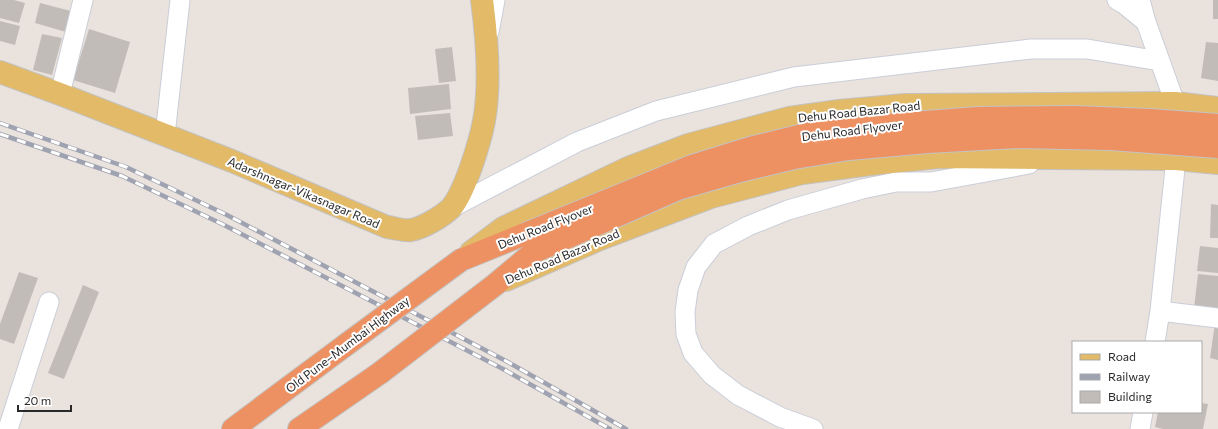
<svg xmlns="http://www.w3.org/2000/svg" width="1218" height="429" viewBox="0 0 1218 429" font-family="Commissioner,sans-serif">
  <style>
    .building { fill: #c2bcb8 }
    .lines { fill: none; stroke-linecap: round; stroke-linejoin: round }
    .minor-casing { stroke: #caced9; stroke-width: 21 }
    .major-casing { stroke: #c3c3c3; stroke-width: 24 }
    .highway-casing { stroke: #c3c3c3; stroke-width: 24 }
    .minor { stroke: #fff; stroke-width: 19 }
    .major { stroke: #e2ba68; stroke-width: 22 }
    .highway { stroke: #ee9162; stroke-width: 22 }
    .rail-casing { stroke: #9fa3b1; stroke-width: 4.5 }
    .rail { stroke: #fff; stroke-width: 3; stroke-dasharray: 9; stroke-linecap: butt }
    .highway-bridge-casing { stroke: #c3c3c3; stroke-width: 24; stroke-linecap: butt }
    .highway-bridge { stroke: #ee9162; stroke-width: 22 }
    .labels { text-anchor: middle; dominant-baseline: central; stroke-width: 4; stroke-linejoin: round; paint-order: stroke }
    .street-label { font-size: 12px; fill: #292929; stroke: #fff }
  </style>
  <rect width="100%" height="100%" fill="#eae2dc"/>
  <path class="building" d="M0 0H14L25 3 19 23 0 18Z
    M1213 0H1218V19H1213Z
    M40 3 71 11 66 32 35 23Z
    M0 21 20 26 15 45 0 41Z
    M89 29 130 42 115 93 73 80Z
    M42 34 62 38 52 75 33 70Z
    M1206 42 1218 43V81L1201 78Z
    M452 47 456 81 439 83 435 49Z
    M449 84 451 109 410 114 408 88Z
    M450 113 453 136 418 140 415 116Z
    M1211 204 1218 205V238H1210Z
    M1200 246 1218 248V273L1197 271Z
    M19 272 38 278 14 344 0 339V324Z
    M1198 274 1218 276V311L1194 308Z
    M83 285 99 292 64 379 48 373Z
    M1215 323 1218 324V360L1210 358Z
    M1201 403 1208 404 1203 429H1163L1155 427 1158 412H1201Z"/>
  <g class="lines">
    <g class="minor-casing">
      <path id="minor" d="M1117 0 1124 4 1146 22
        M1140 0 1146 22 1175 103V118
        M489 32 495 0
        M60 94 83 0
        M165 135 180 0
        M451 208 577 142 656 111 794 77 1031 49H1087L1160 61
        M1160 311 1218 318
        M1155 342 1160 311 1176 159V145
        M8 429 49 302
        M813 429 780 417 738 395 712 375 693 353 686 334 685 312 688 290 696 267 714 244 748 226 788 210 862 189 896 182H931L1029 164
        M1140 429 1143 412"/>
    </g>
    <g class="major-casing">
      <path id="major" d="M0 72 60 94 232 161 387 227C395 228 404 231 411 230 423 228 443 216 451 208 465 192 480 142 484 121 491 83 487 38 482 0
        M471 252 503 228 628 168 688 145 789 118 839 111 905 105 1175 103 1218 108
        M506 280 600 239 711 197 802 173 871 164 939 157 1176 159 1218 163"/>
    </g>
    <g class="highway-casing">
      <path id="highway" d="M461 260 525 234
        M496 284 534 252
        M233 429 347 344
        M299 429 380 373"/>
    </g>
    <use href="#minor" class="minor"/>
    <use href="#major" class="major"/>
    <use href="#highway" class="highway"/>
    <g class="rail-casing">
      <path id="rail" d="M0 123 126 167 227 215 506 361 626 429
        M0 134 122 176 222 224 503 369 610 429"/>
    </g>
    <use href="#rail" class="rail"/>
    <g class="highway-bridge-casing">
      <path id="highway-bridge" d="M525 234 692 166 750 148 815 132 886 125 978 118 1074 117 1150 120 1218 125
        M534 252 678 189 740 171 794 158 849 149 927 142 1020 137 1111 139 1218 147
        M347 344 461 260
        M380 373 496 284"/>
    </g>
    <use href="#highway-bridge" class="highway-bridge"/>
  </g>
  <g class="labels">
    <g class="street-label">
      <text transform="translate(859 111) rotate(-6)">Dehu Road Bazar Road</text>
      <text transform="translate(852 130) rotate(-7)">Dehu Road Flyover</text>
      <text transform="translate(304 192) rotate(23)">Adarshnagar-Vikasnagar Road</text>
      <text transform="translate(545 226) rotate(-22)">Dehu Road Flyover</text>
      <text transform="translate(562 256) rotate(-23)">Dehu Road Bazar Road</text>
      <text transform="translate(347 344) rotate(-37)">Old Pune–Mumbai Highway</text>
    </g>
  </g>
  <rect x="1072" y="341" width="130" height="72" fill="#ffffff" stroke="#a9a9a9"/>
  <rect x="1080" y="354" width="20" height="6" fill="#e2ba68" stroke="#a9a9a9"/>
  <text x="1108" y="361" font-size="12" fill="#292929">Road</text>
  <rect x="1080" y="374" width="20" height="6" fill="#9fa3b1" stroke="#a9a9a9"/>
  <text x="1108" y="381" font-size="12" fill="#292929">Railway</text>
  <rect x="1080" y="391" width="20" height="12" fill="#c2bcb8" stroke="#a9a9a9"/>
  <text x="1108" y="401" font-size="12" fill="#292929">Building</text>
  <path d="M18 405v6h53v-6" fill="none" stroke="#292929" stroke-width="2"/>
  <text x="24" y="405" font-size="12" fill="#292929" stroke="#ffffff" stroke-width="3" paint-order="stroke">20 m</text>
</svg>
